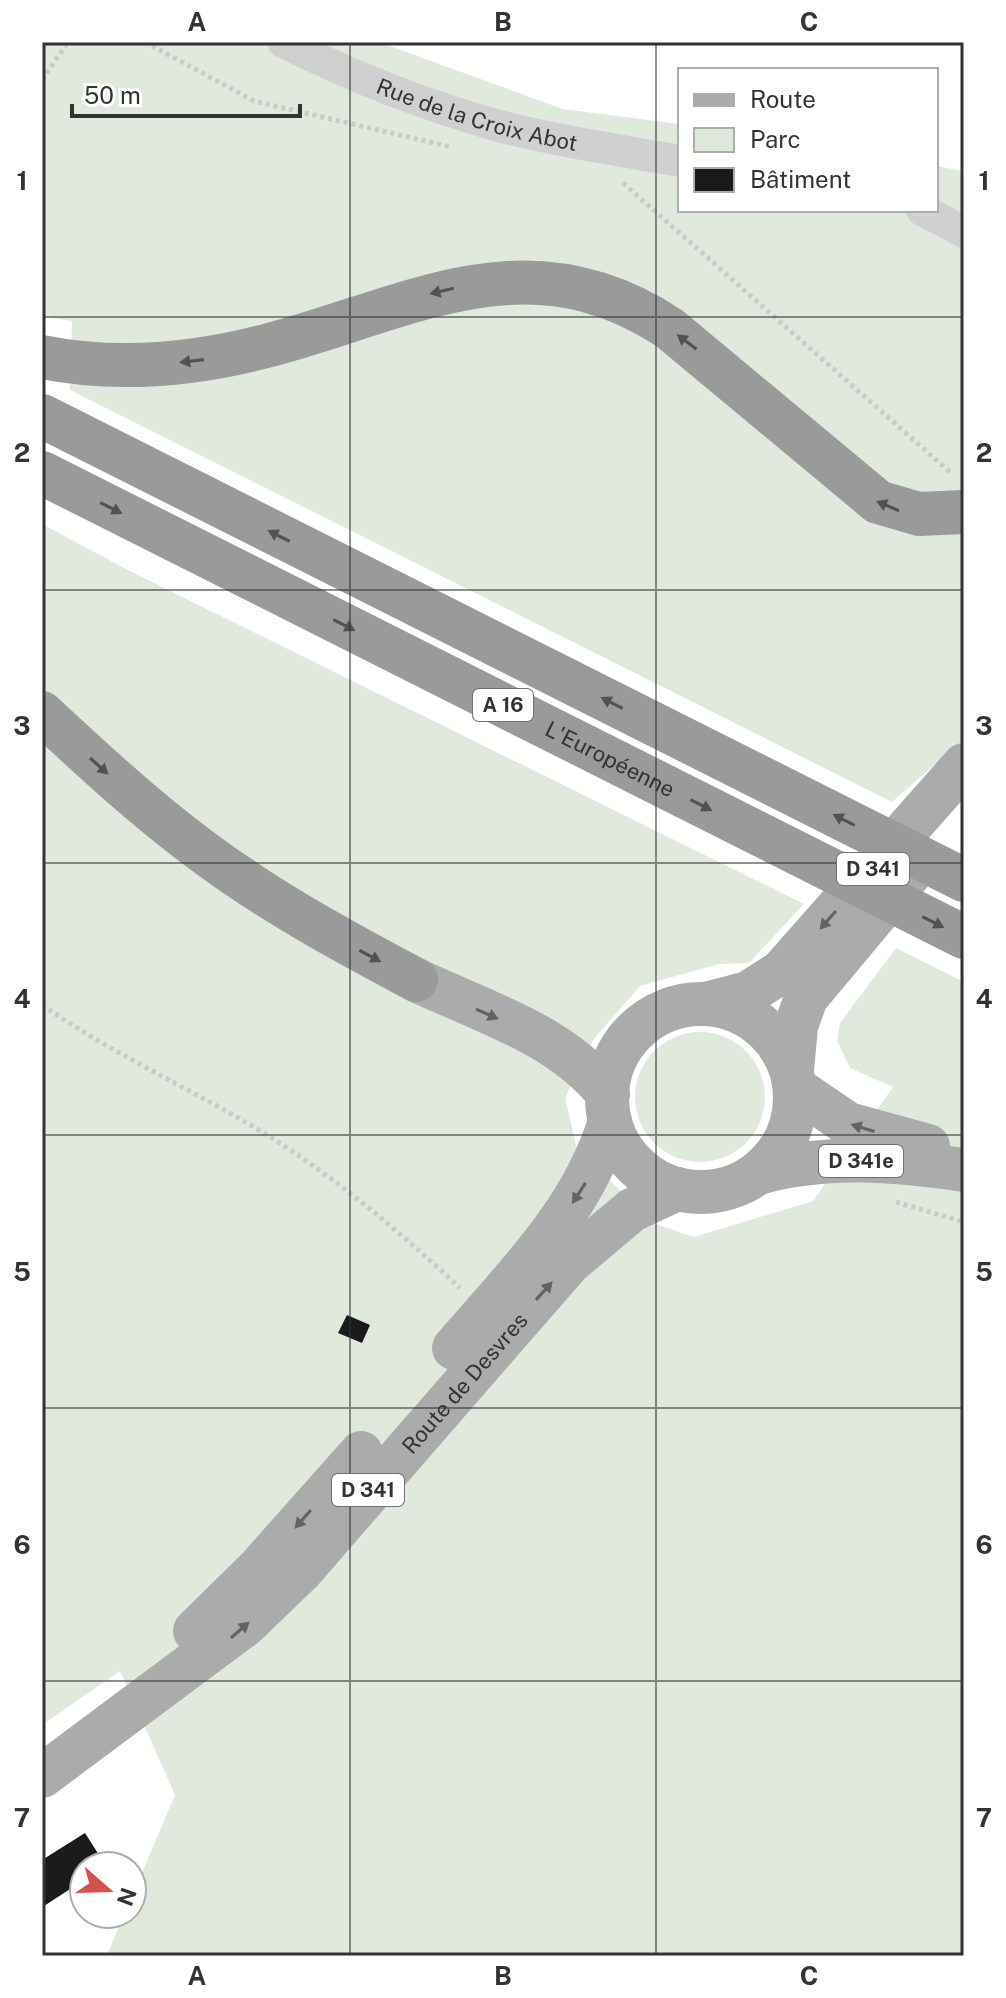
<svg xmlns="http://www.w3.org/2000/svg" width="1006" height="1998" viewBox="0 0 1006 1998" font-family="'Public Sans',sans-serif">
  <style>
    .green { fill: #e1e9dd }
    .building { fill: #1a1a1a }
    .lines { fill: none; stroke-linecap: round; stroke-linejoin: round }
    .path { stroke: #cacaca; stroke-width: 5; stroke-dasharray: 4 4; stroke-linecap: butt }
    .street { stroke: #d0d0d0; stroke-width: 32 }
    .primary { stroke: #ababab; stroke-width: 44 }
    .highway { stroke: #9a9a9a; stroke-width: 44 }
    .oneway { fill: #525252 }
    .oneway2 { fill: #636363 }
    .grid { fill: none; stroke: #333; stroke-width: 2; stroke-opacity: 0.55 }
    .labels { text-anchor: middle; dominant-baseline: central; stroke-width: 8; stroke-linejoin: round; paint-order: stroke }
    .shield { fill: #fff; stroke: #707070; stroke-width: 2 }
    .shield-label { font-size: 20px; font-weight: bold; fill: #333 }
    .street-label { font-size: 22px; fill: #333; stroke: #fff }
    .neatline { fill: none; stroke: #333; stroke-width: 3 }
    .grid-label { font-size: 26px; text-anchor: middle; font-weight: bold; fill: #333 }
  </style>
  <rect width="100%" height="100%" fill="#fff"/>
  <path class="green" d="M42 42H379L563 109 680 124V210H936V166L964 171V772L939 761 892 802 70 390 72 321 42 317Z
    M42 524 126 569 804 904 749 963 719 964 640 986 593 1040 565 1098 577 1149 655 1224 694 1237 813 1201 893 1087 850 1068 837 1041 840 1023 896 948 964 982V1956H107L124 1914H132V1896L175 1795 120 1671 42 1725Z
    M635 1097a65 65 0 1 1 130 0a65 65 0 1 1-130 0Z"/>
  <path class="building" d="M347 1315 370 1325 362 1343 338 1333Z
    M85 1833 106 1866H84V1880L44 1906 42 1860Z"/>
  <g class="lines">
    <path class="path" d="M145 42 254 101 451 147
      M42 80 68 42
      M623 183 951 473
      M42 1005C113 1054 191 1089 264 1133 335 1177 399 1231 460 1288
      M896 1202 964 1222"/>
    <g class="street">
      <path id="s1" d="M283 42C353 77 424 105 499 126 559 142 620 150 680 161"/>
      <path d="M922 210 964 232"/>
    </g>
    <g class="primary">
      <path d="M416 980C484 1012 560 1034 608 1094"/>
      <circle cx="701" cy="1098" r="94"/>
      <path d="M706 1004 748 993 781 972 964 765"/>
      <path d="M792 1070 796 1026 806 998 913 870"/>
      <path d="M795 1088 848 1124 928 1146"/>
      <path d="M758 1173C826 1154 895 1160 964 1170"/>
      <path d="M454 1348C514 1278 583 1211 610 1121"/>
      <path d="M195 1631 258 1569 361 1453"/>
      <path id="s2" d="M42 1776 246 1624 301 1571 569 1263 632 1210 677 1189"/>
    </g>
    <g class="highway">
      <path d="M42 357C117 372 193 365 266 346 408 309 527 234 669 328L878 502 919 514 964 512"/>
      <path d="M42 416 964 880"/>
      <path id="s3" d="M42 473 964 937"/>
      <path d="M42 713C102 769 164 826 233 873 291 913 354 947 416 980"/>
    </g>
  </g>
  <defs><path id="oneway-solid" d="M-6-.8H1V-3.2L6.5 0L1 3.2V.8H-6Z" transform="scale(2)"/></defs>
  <g class="oneway">
    <use href="#oneway-solid" transform="translate(442 291) rotate(167)"/>
    <use href="#oneway-solid" transform="translate(687 342) rotate(-143)"/>
    <use href="#oneway-solid" transform="translate(192 361) rotate(173)"/>
    <use href="#oneway-solid" transform="translate(888 506) rotate(-157)"/>
    <use href="#oneway-solid" transform="translate(111 508) rotate(27)"/>
    <use href="#oneway-solid" transform="translate(279 536) rotate(-153)"/>
    <use href="#oneway-solid" transform="translate(344 625) rotate(27)"/>
    <use href="#oneway-solid" transform="translate(612 703) rotate(-153)"/>
    <use href="#oneway-solid" transform="translate(99 766) rotate(42)"/>
    <use href="#oneway-solid" transform="translate(701 805) rotate(27)"/>
    <use href="#oneway-solid" transform="translate(844 820) rotate(-153)"/>
    <use href="#oneway-solid" transform="translate(933 922) rotate(27)"/>
    <use href="#oneway-solid" transform="translate(370 956) rotate(28)"/>
  </g>
  <g class="oneway2">
    <use href="#oneway-solid" transform="translate(828 920) rotate(131)"/>
    <use href="#oneway-solid" transform="translate(487 1014) rotate(24)"/>
    <use href="#oneway-solid" transform="translate(863 1128) rotate(-163)"/>
    <use href="#oneway-solid" transform="translate(579 1193) rotate(123)"/>
    <use href="#oneway-solid" transform="translate(544 1291) rotate(-48)"/>
    <use href="#oneway-solid" transform="translate(303 1519) rotate(131)"/>
    <use href="#oneway-solid" transform="translate(240 1630) rotate(-41)"/>
  </g>
  <path class="grid" d="M350 42V1956M656 42V1956M42 317H964M42 590H964M42 863H964M42 1135H964M42 1408H964M42 1681H964"/>
  <g class="labels">
    <g class="shield">
      <rect x="473" y="689" width="60" height="32" rx="6"/>
      <rect x="837" y="853" width="72" height="32" rx="6"/>
      <rect x="819" y="1145" width="84" height="32" rx="6"/>
      <rect x="332" y="1474" width="72" height="32" rx="6"/>
    </g>
    <g class="shield-label">
      <text x="503" y="705">A 16</text>
      <text x="873" y="869">D 341</text>
      <text x="861" y="1161">D 341e</text>
      <text x="368" y="1490">D 341</text>
    </g>
    <g class="street-label">
      <text stroke="none"><textPath href="#s1" startOffset="208">Rue de la Croix Abot</textPath></text>
      <text stroke="none"><textPath href="#s3" startOffset="636">L'Européenne</textPath></text>
      <text stroke="none"><textPath href="#s2" startOffset="580">Route de Desvres</textPath></text>
    </g>
  </g>
  <rect width="1006" height="1998" fill="none" stroke="#ffffff" stroke-width="88"/>
  <rect x="678" y="68" width="260" height="144" fill="#ffffff" stroke="#adadad" stroke-width="2"/>
  <rect x="694" y="94" width="40" height="12" fill="#ababab" stroke="#adadad" stroke-width="2"/>
  <text x="750" y="108" font-size="24" fill="#333333">Route</text>
  <rect x="694" y="128" width="40" height="24" fill="#e1e9dd" stroke="#adadad" stroke-width="2"/>
  <text x="750" y="148" font-size="24" fill="#333333">Parc</text>
  <rect x="694" y="168" width="40" height="24" fill="#1a1a1a" stroke="#adadad" stroke-width="2"/>
  <text x="750" y="188" font-size="24" fill="#333333">Bâtiment</text>
  <g transform="translate(108 1890) rotate(110)"><circle r="38" fill="#ffffff" stroke="#adadad" stroke-width="2"/>
  <path d="M0-6L14 30L0 20L-14 30Z" fill="#d65148"/>
  <text y="-12" font-size="22" font-weight="bold" text-anchor="middle" fill="#333333">N</text>
  </g>
  <path d="M72 104v12h228v-12" fill="none" stroke="#333333" stroke-width="4"/>
  <text x="84" y="104" font-size="24" fill="#333333" stroke="#ffffff" stroke-width="6" paint-order="stroke">50 m</text>
  <rect x="44" y="44" width="918" height="1910" class="neatline"/>
  <g class="grid-label">
    <text x="197" y="31">A</text>
    <text x="503" y="31">B</text>
    <text x="809" y="31">C</text>
    <text x="22" y="190">1</text>
    <text x="984" y="190">1</text>
    <text x="22" y="462">2</text>
    <text x="984" y="462">2</text>
    <text x="22" y="735">3</text>
    <text x="984" y="735">3</text>
    <text x="22" y="1008">4</text>
    <text x="984" y="1008">4</text>
    <text x="22" y="1281">5</text>
    <text x="984" y="1281">5</text>
    <text x="22" y="1554">6</text>
    <text x="984" y="1554">6</text>
    <text x="22" y="1827">7</text>
    <text x="984" y="1827">7</text>
    <text x="197" y="1985">A</text>
    <text x="503" y="1985">B</text>
    <text x="809" y="1985">C</text>
  </g>
</svg>
